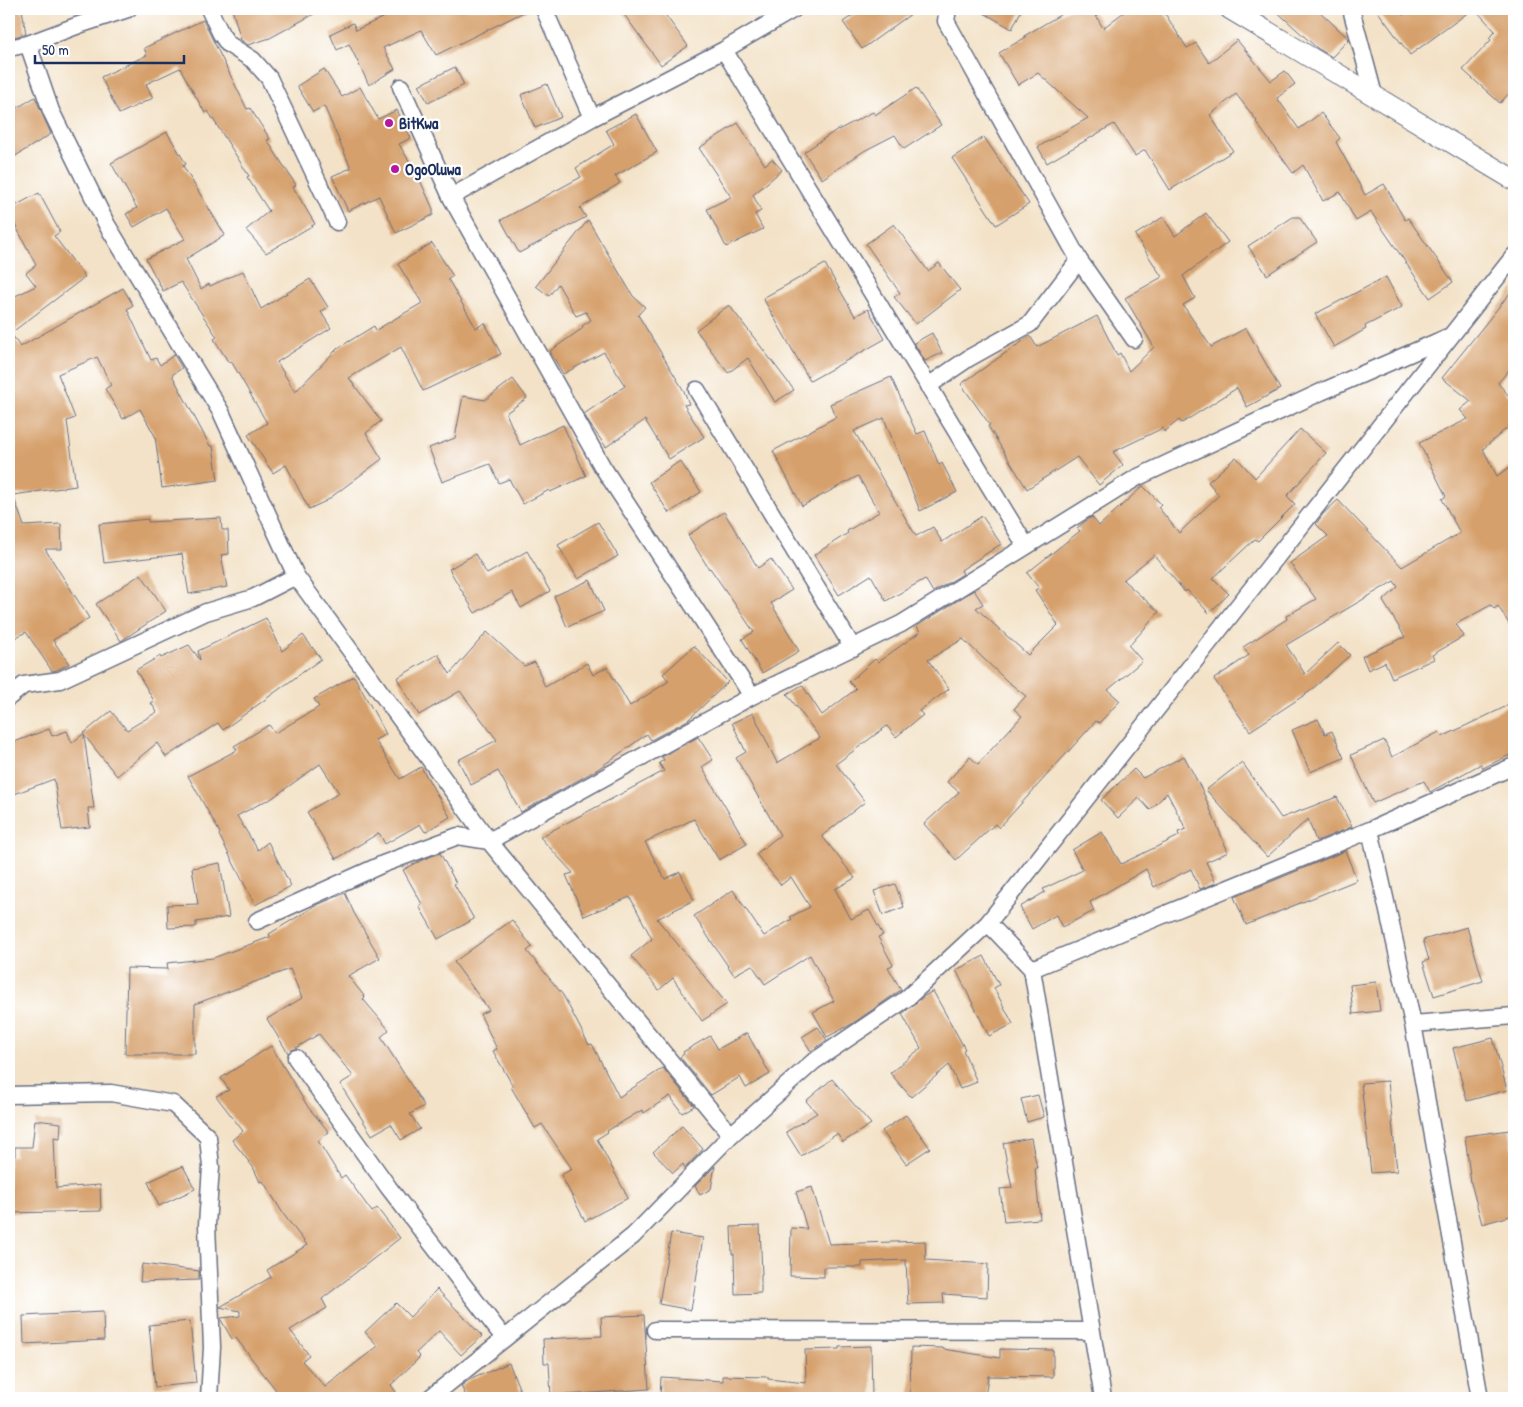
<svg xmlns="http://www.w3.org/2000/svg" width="1523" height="1407" viewBox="0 0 1523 1407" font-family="'Patrick Hand',sans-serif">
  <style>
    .building { fill: #d6a06c }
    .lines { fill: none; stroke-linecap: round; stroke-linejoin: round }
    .minor-casing { stroke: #676e83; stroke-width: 19 }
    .tertiary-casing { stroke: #676e83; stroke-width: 22 }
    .minor { stroke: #fff; stroke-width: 16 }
    .tertiary { stroke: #fff; stroke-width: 20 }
    .poi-dot { fill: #b5179e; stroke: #fff; stroke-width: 2 }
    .labels { text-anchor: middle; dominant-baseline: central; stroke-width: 4.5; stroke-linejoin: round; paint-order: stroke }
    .poi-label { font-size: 16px; font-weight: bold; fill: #1b2f5e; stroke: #fff; text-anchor: start }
  </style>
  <rect width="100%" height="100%" fill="#fff"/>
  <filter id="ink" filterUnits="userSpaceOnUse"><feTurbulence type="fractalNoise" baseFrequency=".02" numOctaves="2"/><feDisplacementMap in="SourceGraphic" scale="10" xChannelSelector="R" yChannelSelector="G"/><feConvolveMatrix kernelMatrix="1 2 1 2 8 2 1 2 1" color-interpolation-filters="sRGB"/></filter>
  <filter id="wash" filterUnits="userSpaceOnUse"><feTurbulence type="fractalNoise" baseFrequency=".0096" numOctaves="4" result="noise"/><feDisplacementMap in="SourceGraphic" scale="20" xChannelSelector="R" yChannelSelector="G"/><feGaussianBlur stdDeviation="1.12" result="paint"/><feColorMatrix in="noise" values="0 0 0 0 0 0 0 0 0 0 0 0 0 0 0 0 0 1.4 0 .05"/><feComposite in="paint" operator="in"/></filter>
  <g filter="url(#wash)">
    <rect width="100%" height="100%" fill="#f3e2c7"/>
    <g id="blocks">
      <path class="building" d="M9 9H22L26 34 9 38Z
        M232 9H323L270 38 248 45 241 40Z
        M401 9H530L436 55 421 30 383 48 395 69 369 85 349 44 337 50 330 34 353 23 356 30Z
        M620 9H661L688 46 661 65Z
        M862 9H918L862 49 843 22Z
        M977 9H1022L1012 29Z
        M1070 9H1092L1103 28 1128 9H1162L1187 48 1196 43 1209 63 1237 40 1271 81 1285 71 1295 84 1277 98 1299 129 1321 113 1340 138 1336 142 1365 195 1384 184 1405 220 1408 218 1453 282 1430 298 1371 212 1356 221 1340 192 1323 201 1303 165 1293 173 1256 122 1257 121 1236 94 1210 115 1233 151 1170 190 1145 150 1135 156 1114 124 1047 163 1038 147 1088 118 1038 73 1018 85 999 53 1026 37 1024 36Z
        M1274 9H1317L1349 39 1332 57 1317 48Z
        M1376 9H1399L1403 15 1412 9H1473L1410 55Z
        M1475 9H1509L1514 14V88L1500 103 1463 70 1491 40 1489 38 1495 31Z
        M203 20 247 109 250 108 270 139 267 140 296 185 293 187 315 224 266 253 246 230 269 211 247 177 249 176 208 111 205 113 180 68 146 84 153 98 119 114 101 77 147 55 144 48Z
        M455 67 464 85 428 103 419 85Z
        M324 69 342 97 360 87 378 119 397 110 411 138 399 144 419 178 433 209V215L396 233 379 196 348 211 332 176 351 168 324 106 313 112 297 86Z
        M547 84 561 117 535 128 521 95Z
        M916 88 941 125 904 149 895 135 864 151 822 179 804 152 838 129V130L873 112 875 115Z
        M35 97 51 134 9 160V113Z
        M636 114 657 152 615 176 620 183 580 208 586 217 519 253 501 220 581 177 576 168 614 144 606 130Z
        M738 123 765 165 772 159 782 170 753 195 761 211 755 214 763 229 726 247 707 209 731 197 699 148Z
        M167 132 186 164 183 166 225 235 186 259 201 289 209 284 210 286 243 271 261 309 310 279 328 307 321 312 331 328 277 362 295 392 338 348 374 326 376 330 422 303 398 264 432 243 453 276 448 279 476 328 485 323 501 354 423 391 401 347 349 378 381 421 366 433 382 459 326 501 309 509 286 465 273 473 248 435 267 423 231 361 229 363 214 339 217 337 181 282 163 291 146 259 185 239 166 208 134 227 126 214 137 208 111 163Z
        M984 137 1029 204 996 225 952 158Z
        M39 193 60 232 54 236 85 277 11 333 20 347 123 288 133 305 127 309 151 360 156 358 160 365 174 355 182 368 172 375 210 446H213L218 480 162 488 155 436 140 409 123 419 105 389 111 385 97 357 58 374 75 418 67 421 76 486 13 495 24 526 61 524 62 549H45L89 618 53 640 69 664 57 670 52 671 26 632 9 641V299L36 286 26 273 36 265 9 213V209Z
        M1206 213 1228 242 1183 276 1195 298 1183 305 1211 347 1246 328 1280 389 1247 407 1237 388 1182 423 1179 420 1164 432 1163 428 1113 452 1123 465 1099 485 1077 457 1027 489 988 426 990 425 961 384 1030 336 1037 347 1097 316 1117 355 1120 353 1129 371 1154 347 1125 298 1162 277 1135 235 1163 217 1175 236Z
        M1293 217H1299L1317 242 1267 275 1248 246Z
        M588 220 633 296 645 307 638 315 684 391 689 404 684 405 704 437 669 459 645 420 606 447 589 423 584 414 625 386 604 352 563 374 550 351 583 328 582 326 591 320 586 312 576 316 558 284 549 296 536 286Z
        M894 224 928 271 939 263 960 290 916 324 894 297 900 293 866 244Z
        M825 264 855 316 868 309 885 339 810 381 763 298Z
        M1386 277 1402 307 1365 326 1366 329 1334 347 1315 314Z
        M1514 288V364L1498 383 1514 402V422L1483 449 1497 476 1514 464V632L1498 606 1494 609 1491 605 1456 624 1464 636 1432 655 1434 659 1392 678 1385 662 1368 670 1362 656 1405 637 1383 601 1398 587 1394 581 1286 645 1305 674 1338 643 1350 655 1309 692 1250 731 1214 679 1249 655 1243 647 1287 619 1286 616 1316 599 1290 563 1328 536 1316 524 1323 514 1338 500 1402 567 1460 533 1442 499 1446 496 1419 443 1468 419 1460 410 1471 401 1442 378Z
        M729 305 794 390 775 402 748 358 728 373 696 330Z
        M932 333 942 353 925 361 914 343Z
        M891 377 917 434 925 431 939 465 942 463 957 492 920 511 884 418 854 431 916 536 933 527 942 542 982 516 1001 544 961 570 963 574 933 592 925 579 886 601 871 575 839 595 814 555 848 533 847 531 879 512 858 476 802 506 773 451 836 417 830 404Z
        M513 379 527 398 506 413 520 445 563 425 586 476 550 492 549 490 523 504 509 479 499 483 490 464 442 482 429 448 455 438 463 396 485 400Z
        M1300 429 1326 453 1287 496 1295 504 1258 541 1255 539 1213 578 1229 594 1209 613 1187 590 1185 592 1154 555 1123 580 1159 612 1129 646 1142 661 1108 690 1120 701 1099 723 1096 721 999 828 995 824 956 860 924 824 959 792 947 782 970 757 978 764 1022 716 1014 709 1026 696 1007 681 963 639 928 660 949 689 919 711 923 715 896 737 887 726 836 764 865 802 822 836 855 878 835 889 851 919 869 910 883 935 878 937 893 965 888 967 901 990 852 1024 827 1037 813 1012 834 1001 810 955 765 984 752 965 734 975 694 916 733 890 764 936 792 919 790 917 810 907 791 877 781 885 756 854 780 835 736 758 746 752 732 723 753 713 777 763 820 738 787 694 802 685 822 715 856 689 849 682 875 659 878 662 920 632 917 626 974 590 983 604 976 608 1028 655 1058 625 1035 590 1039 588 1027 573 1080 531 1077 528 1087 520 1092 517 1099 526 1143 486 1161 504 1158 507 1179 533 1219 495 1208 482 1236 457 1255 478Z
        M680 461 701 492 669 513 649 482Z
        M724 512 758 568 771 559 792 590 771 603 799 651 762 673 742 639 754 632 710 568 709 569 688 535Z
        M221 518 222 530H228L229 554 221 555 227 587 189 594 182 554 104 563 99 524 148 519V522Z
        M598 522 618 556 578 579 558 545Z
        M527 551 550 591 521 608 512 592 475 613 449 569 475 554 487 574Z
        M141 574 166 611 121 641 96 604Z
        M590 580 604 611 567 627 554 596Z
        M266 618 282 651 303 635 321 659 223 730 218 723 166 757 157 743 117 776 84 735 94 808H88L90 827 62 830 54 779 9 796V744L49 729 52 736 67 731 72 743 111 711 127 730 157 712 151 703 154 701 136 670 160 656 161 658 189 645 200 660 198 651Z
        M487 632 524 666 535 662 545 687 587 663 593 675 607 667 630 706 669 681 663 674 694 646 728 682 688 720 651 740 647 734 598 769 521 812 498 771 471 785 458 760 497 740 460 691 419 715 397 678 438 654 450 674Z
        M354 676 386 734 375 740 400 779 421 767 450 817 425 832 420 824 385 844 379 833 336 859 307 812 339 793 320 764 268 801 267 800 237 816 258 850 268 842 291 886 255 905 219 835 220 833 188 776 237 750 234 746 269 725 275 733 319 707 314 699Z
        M1514 699V753L1483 768 1481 764 1430 792 1424 781 1373 803 1351 755 1384 740 1392 757 1439 732 1442 737 1503 708Z
        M1318 719 1325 734 1332 731 1344 758 1310 772 1292 730Z
        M698 737 713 760 702 767 747 844 719 860 694 819 645 842 665 879 680 872 694 900 657 919 727 1004 702 1021 673 978 659 990 631 956 652 939 630 897 584 916 566 875 573 873 540 837 664 771 659 763 664 760 662 757Z
        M1184 756 1203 792 1228 852 1206 862 1216 883 1200 889 1191 869 1154 887 1146 869 1090 902 1094 911 1062 927 1056 915 1032 929 1020 907 1045 892 1043 889 1083 870 1072 850 1102 832 1121 864 1179 836 1178 832 1186 829 1167 793 1150 810 1139 798 1118 818 1101 800 1134 769 1143 778Z
        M1242 762 1281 818 1337 797 1352 827 1316 841 1308 819 1267 857 1206 790Z
        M1345 851 1357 880 1246 925 1234 897Z
        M440 853 456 883 454 884 474 919 438 939 419 906 422 904 403 870 424 859Z
        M220 863 229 917 196 922V927L168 928 167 905 198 904 192 868Z
        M895 884 904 907 883 915 874 891Z
        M345 893 354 913 380 958 348 976 365 997 363 999 389 1030 381 1037 424 1106 410 1114 420 1129 401 1140 391 1124 372 1135 340 1084 353 1076 319 1034 288 1053 267 1019 302 998 290 969 195 1004V1054H125L127 968 168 969 167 963 213 958 270 937 269 934 317 905Z
        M512 920 532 947 527 951 563 995 589 1045 592 1044 619 1097 663 1068 694 1106 682 1113 670 1096 644 1113 642 1110 607 1131 608 1132 597 1139 628 1198 585 1221 561 1175 572 1169 542 1124 535 1128 511 1087 513 1086 493 1051 497 1049 480 1014 489 1010 454 962Z
        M1467 927 1483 981 1434 996 1423 962 1429 960 1423 940Z
        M984 956 999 985 994 988 1013 1024 989 1036 956 970Z
        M1376 982 1380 1011 1353 1014 1350 985Z
        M933 991 965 1049 963 1050 977 1082 960 1089 949 1065 911 1097 890 1073 921 1048 902 1014 923 997Z
        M818 1027 827 1040 811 1051 802 1037Z
        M747 1033 770 1074 746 1088 740 1077 711 1095 680 1057 684 1054 683 1052 710 1036 718 1049Z
        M1493 1038 1507 1090 1467 1101 1453 1048Z
        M271 1046 308 1107 329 1132 318 1141 341 1178 345 1175 372 1212 377 1208 400 1238 322 1299 327 1308 290 1330 309 1355 302 1361 325 1387 378 1346 365 1332 396 1303 410 1317 437 1289 482 1336 461 1355 439 1331 416 1353 420 1357 391 1385 396 1392 387 1398H282L236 1338 232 1339 221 1320V1318L240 1316V1311L220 1307 271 1277 267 1270 307 1245 284 1215 263 1181 260 1182 253 1167 232 1140 243 1131 216 1096 229 1090 221 1078Z
        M832 1079 871 1124 843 1142 837 1134 801 1156 786 1132 817 1113 806 1101Z
        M1388 1081 1397 1171 1371 1173 1361 1083Z
        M1038 1095 1044 1117 1027 1122 1021 1099Z
        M906 1115 930 1148 906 1164 882 1131Z
        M35 1120 61 1123 60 1138 54 1137 56 1188 100 1185 101 1211 9 1213V1156H15V1147H32Z
        M682 1126 703 1149 685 1168 683 1164 673 1173 653 1152Z
        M1510 1130 1514 1163V1215L1482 1224 1471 1183 1465 1136Z
        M1031 1138 1037 1168H1035L1040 1219 1004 1222 1000 1189 1012 1188 1003 1143Z
        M183 1166 195 1189 159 1206 148 1182Z
        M715 1166 711 1189 700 1195 695 1186Z
        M812 1187 829 1244 925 1241 926 1260 988 1264 987 1297 943 1294 944 1303 908 1304 906 1260 862 1262V1267H824V1277L790 1276 791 1228 807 1229 796 1192Z
        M760 1226 762 1274H761V1293L735 1294 734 1254H732L731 1227Z
        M671 1233 703 1238 691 1310 659 1304Z
        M142 1264 199 1271V1280L140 1282Z
        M103 1312 104 1340 24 1344 23 1316Z
        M644 1315 649 1389 551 1396 549 1363H544L543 1339 602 1336 601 1317Z
        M190 1321 196 1383 155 1387 149 1325Z
        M871 1346 872 1398H660L661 1377 723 1381V1376L768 1377V1379L806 1383 805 1350 839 1349V1347Z
        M911 1347 943 1348V1349L1000 1358V1349L1053 1350V1377L988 1376 985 1398H910Z
        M509 1363 523 1398H467L461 1386 469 1380Z"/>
    </g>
  </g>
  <g filter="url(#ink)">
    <use href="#blocks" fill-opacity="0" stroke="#676e83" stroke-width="1"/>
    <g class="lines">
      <g class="minor-casing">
        <path id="minor" d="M209 9 221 34 228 44 253 60 269 78 337 222
          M544 9 592 118
          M948 9 946 21 1079 260 1134 339
          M1351 9 1374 95
          M28 44 51 111 107 225 221 412 296 576 489 841 731 1135
          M9 48 28 44 79 25 128 9
          M724 50 1026 546
          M401 87 451 197 602 466 752 696
          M451 197 592 118 724 50 794 9
          M928 386 969 358 1030 324 1079 260
          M697 390 853 648
          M9 697 24 685 60 680 206 612 253 598 296 576
          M1370 830 1413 1024 1480 1398
          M257 921 383 864 458 836 489 841 752 696 901 624 1136 478 1321 392 1448 337
          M1032 969 1370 830 1514 766
          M1413 1024 1514 1016
          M296 1058 389 1188 504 1338
          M9 1095 111 1093 173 1104 208 1137 211 1167 207 1225 212 1347 209 1398
          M655 1330 1092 1331
          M430 1398 633 1236 731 1135 813 1062 906 999 988 923
          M1103 1398 1032 969 988 923 1514 256"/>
      </g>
      <g class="tertiary-casing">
        <path id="tertiary" d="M1230 9 1514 180"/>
      </g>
      <use href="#minor" class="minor"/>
      <use href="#tertiary" class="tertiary"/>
    </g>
  </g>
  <g class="poi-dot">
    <circle cx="389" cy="123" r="5"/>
    <circle cx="395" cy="169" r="5"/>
  </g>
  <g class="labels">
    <g class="poi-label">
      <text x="399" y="123">BitKwa</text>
      <text x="405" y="169">OgoOluwa</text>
    </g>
  </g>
  <rect width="1523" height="1407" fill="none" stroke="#fff" stroke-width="30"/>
  <path d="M35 55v8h149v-8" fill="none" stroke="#1b2f5e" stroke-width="2.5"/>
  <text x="42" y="55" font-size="15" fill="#1b2f5e" stroke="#ffffff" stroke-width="4" paint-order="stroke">50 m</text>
</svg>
